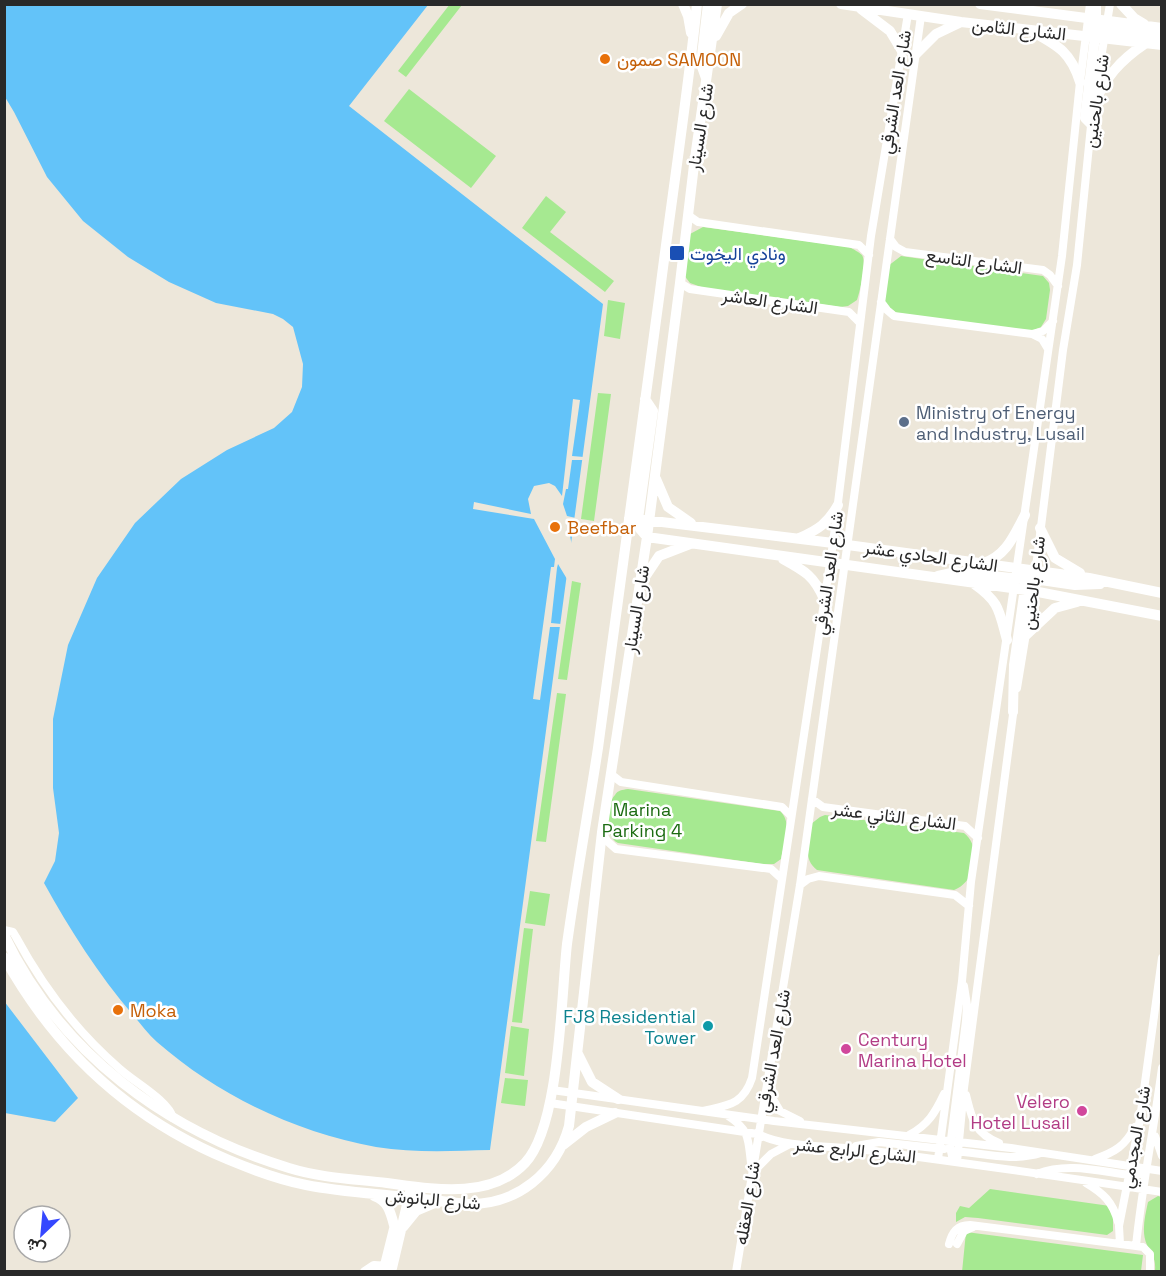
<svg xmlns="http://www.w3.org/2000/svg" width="1166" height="1276" viewBox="0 0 1166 1276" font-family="'Space Grotesk',Vazirmatn,sans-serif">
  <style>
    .green { fill: #a6e991 }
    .water { fill: #63c3f9 }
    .pier { fill: #ede7da }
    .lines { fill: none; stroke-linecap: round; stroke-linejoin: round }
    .street { stroke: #fff; stroke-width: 8 }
    .secondary { stroke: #fff; stroke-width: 10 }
    .food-dot { fill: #e8710a; stroke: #fff; stroke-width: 2 }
    .transit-dot { fill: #1a4fb4; stroke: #fff; stroke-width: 2 }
    .service-dot { fill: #5c6f8a; stroke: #fff; stroke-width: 2 }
    .culture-dot { fill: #0f9aa8; stroke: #fff; stroke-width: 2 }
    .hotel-dot { fill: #d1479c; stroke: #fff; stroke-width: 2 }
    .labels { text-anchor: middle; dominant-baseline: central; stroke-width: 5; stroke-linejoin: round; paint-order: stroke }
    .street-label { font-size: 18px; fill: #292929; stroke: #fff }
    .food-label { font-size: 18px; fill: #c56008; stroke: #fff; text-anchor: start }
    .transit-label { font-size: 18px; fill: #164399; stroke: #fff; text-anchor: start }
    .service-label { font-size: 18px; fill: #4e5e75; stroke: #fff; text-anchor: start }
    .park-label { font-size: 18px; fill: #1d6c13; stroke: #fff }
    .culture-label { font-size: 18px; fill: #0d838f; stroke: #fff; text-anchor: end }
    .hotel-label { font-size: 18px; fill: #b23c85; stroke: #fff; text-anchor: start }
  </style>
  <rect width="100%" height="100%" fill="#ede7da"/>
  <path class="green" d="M450 4 462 5 406 77 398 71Z
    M409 89 496 156 471 188 384 121Z
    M546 196 566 212 550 232 614 281 605 292 522 228Z
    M703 227 849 247C853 249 859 252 862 255 867 263 860 291 857 300L848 306 840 307 704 288 690 283 683 274 690 234Z
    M901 256 1043 276 1049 283 1050 290 1046 319 1041 327 1032 331 897 313 890 308 884 302 888 266Z
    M608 300 625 303 620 339 604 336Z
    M598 393 611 394 594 521 581 519Z
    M572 581 581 583 567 680 558 679Z
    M557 693 566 694 546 842 536 841Z
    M628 789 780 811C793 823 784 843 781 859L774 864H762L618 843C604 836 605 805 615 795 618 790 622 790 628 789Z
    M825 815 964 833C982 847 976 882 954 890L817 870C802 859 809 840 811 824L820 817Z
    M530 891 550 894 545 926 525 923Z
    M524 928 533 929 522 1023 512 1022Z
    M511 1026 529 1029 524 1076 505 1073Z
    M505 1078 528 1080 525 1106 501 1103Z
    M990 1189 1110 1206 1113 1214V1231L1107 1235 978 1218 965 1217 956 1222V1213L960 1206 969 1208Z
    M1158 1196 1161 1197V1271H1155C1156 1257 1152 1257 1147 1245 1141 1232 1145 1216 1148 1202Z
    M966 1232 1143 1255 1141 1271 962 1272Z"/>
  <path class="water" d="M5 5H428L349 106 603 304 490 1150C452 1151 413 1153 376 1147 295 1132 219 1096 157 1042 148 1034 141 1024 133 1015 98 974 70 930 44 883L55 861 59 833 53 788V719L68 645 97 578 135 523 181 479 227 450 274 428 292 412 302 387 303 364 293 327 283 319 273 314 216 303 169 282 128 257 83 221 47 177 14 112 5 97Z
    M4 1001 78 1098 55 1122 5 1113Z"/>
  <path class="pier" d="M573 399 580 400 572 456 584 457 583 460H572L568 489H566L563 504 567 516 576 518 574 530 569 531 572 546 567 579 558 564 557 568 551 623 561 624 560 627H550L540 700 533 699 551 567H554L555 559 534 519 473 509 474 502 531 514 528 499 534 486 549 483 555 486 562 496Z"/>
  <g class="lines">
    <path class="street" d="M688 215 698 222 859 245 869 255
      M890 239 896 247 905 252 1043 270 1050 275 1058 286
      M680 283 690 289 849 312 859 322
      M881 302 887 310 894 316 1032 334 1042 339 1048 349
      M1032 334 1043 331 1053 321
      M1017 688 1033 591 1063 350 1077 265 1093 106 1110 4
      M612 775 621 782 782 807 791 816
      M812 799 823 807 965 826 978 838
      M602 832 607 841 616 849 771 869 782 879
      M800 885 808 879 819 876 955 895 969 906
      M4 930 13 932 16 937C43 987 77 1032 120 1069 134 1082 169 1101 173 1118
      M767 1089 780 1111 800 1121
      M552 1090 774 1121 1011 1148 1162 1171
      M966 1095C972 1119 974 1133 999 1143
      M550 1103 758 1134C787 1149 832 1145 866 1150 965 1163 1063 1177 1162 1192
      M703 1111C728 1105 743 1105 752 1078L833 543 871 236 908 14
      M728 1116C750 1130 748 1139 751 1163
      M909 1135C928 1125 935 1113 944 1094
      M1155 1136 1162 1156
      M856 1146 879 1142 944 1149
      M953 1151C983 1153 1012 1162 1041 1153
      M938 1159 962 981 971 882 1062 256 1080 82 1090 4
      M1095 1159C1115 1152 1125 1146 1135 1127
      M957 1162 964 1088 1014 707
      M957 1162 952 1156 950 1147 966 1021 967 1005 964 986
      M753 1172 771 1154 790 1144
      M1037 1174C1067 1162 1098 1171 1130 1175L1140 1174 1147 1169
      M1086 1183C1103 1193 1113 1202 1118 1222
      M949 1244C952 1232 957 1225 970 1225L1136 1246 1143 1247 1150 1254V1272
      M957 1244 964 1231 973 1227
      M1120 1244 1119 1226 1140 1119 1162 958
      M1136 1246C1142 1186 1154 1128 1162 1068
      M736 1272 800 885 921 16"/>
    <path class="secondary" d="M683 4 688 16 691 33
      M841 4 961 22 1162 45
      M980 4 1162 28
      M1121 4 1134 18 1144 24
      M861 9 890 31 902 51
      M1088 18 1095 37 1085 118 1091 124
      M1096 25V4
      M1033 32C1059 46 1071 53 1080 82
      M1089 34 1098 29H1106L1162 37
      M716 36 729 13 742 4
      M916 54 936 34 959 23
      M706 78 701 64 708 4
      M1093 106C1106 77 1119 61 1146 43
      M645 399 653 411 638 519 640 529 647 537
      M656 479 668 507 691 523
      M629 518 833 543 1089 578 1162 593
      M1040 528 1055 558 1080 573
      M647 537 1033 591 1162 616
      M799 538C818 530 828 523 838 505
      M783 559C805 571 814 576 824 599
      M984 563C1007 555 1014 535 1025 515
      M938 576 956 572 1021 579 1032 577
      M643 580 659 556 690 544
      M1026 580 1034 579 1075 585 1100 584
      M974 584C1000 602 999 611 1007 640
      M1026 635 1055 608 1077 602
      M1013 712 1014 665 1026 581 1023 573 1018 569
      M4 935C60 1053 166 1131 289 1168 321 1178 354 1179 387 1183 432 1189 490 1200 525 1163 560 1126 561 997 567 944 576 879 588 813 598 748 619 596 639 443 660 291 672 196 687 100 697 4
      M4 957C56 1051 130 1119 229 1160 253 1170 280 1180 306 1185 336 1191 366 1193 396 1196 420 1198 444 1202 468 1204 517 1205 556 1173 569 1126L602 832 647 537 680 283 694 165 717 4
      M578 1054 592 1082 618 1099
      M563 1145 586 1127 615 1113
      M374 1196C389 1201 391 1214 395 1229
      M403 1227 416 1211 435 1203
      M385 1265 395 1225
      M392 1268 410 1192
      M365 1272 374 1266 389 1267"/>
  </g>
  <g class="food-dot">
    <circle cx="605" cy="59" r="6"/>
    <circle cx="555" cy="527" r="6"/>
    <circle cx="118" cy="1010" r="6"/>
  </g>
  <rect class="transit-dot" x="669" y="245" width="16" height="16" rx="3"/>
  <circle class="service-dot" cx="904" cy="422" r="6"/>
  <circle class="culture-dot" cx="708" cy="1026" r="6"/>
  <g class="hotel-dot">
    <circle cx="846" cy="1049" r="6"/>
    <circle cx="1082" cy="1111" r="6"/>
  </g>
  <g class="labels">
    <g class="street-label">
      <text transform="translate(1019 29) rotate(6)">الشارع الثامن</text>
      <text transform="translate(895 92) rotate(-81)">شارع العد الشرقي</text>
      <text transform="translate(1096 101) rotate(-82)">شارع بالحنين</text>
      <text transform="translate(700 127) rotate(-81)">شارع السينار</text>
      <text transform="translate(974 261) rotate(8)">الشارع التاسع</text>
      <text transform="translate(770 301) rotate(8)">الشارع العاشر</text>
      <text transform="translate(931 556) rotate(8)">الشارع الحادي عشر</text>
      <text transform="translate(828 573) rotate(-82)">شارع العد الشرقي</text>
      <text transform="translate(1033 583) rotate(-83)">شارع بالحنين</text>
      <text transform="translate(636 609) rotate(-81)">شارع السينار</text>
      <text transform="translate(894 816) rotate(7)">الشارع الثاني عشر</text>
      <text transform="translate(773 1051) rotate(-80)">شارع العد الشرقي</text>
      <text transform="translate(1135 1137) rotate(-80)">شارع المجدمي</text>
      <text transform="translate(855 1150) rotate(6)">الشارع الرابع عشر</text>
      <text transform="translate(433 1199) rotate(5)">شارع البانوش</text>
      <text transform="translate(747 1203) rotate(-81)">شارع العقله</text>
    </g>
    <g class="food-label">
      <text x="617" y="59">صمون SAMOON</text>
      <text x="567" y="527">Beefbar</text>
      <text x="130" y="1010">Moka</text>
    </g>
    <g class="transit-label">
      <text x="690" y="253">ونادي اليخوت</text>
    </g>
    <g class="service-label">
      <text x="916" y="412">Ministry of Energy<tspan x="916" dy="21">and Industry, Lusail</tspan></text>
    </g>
    <g class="park-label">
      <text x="642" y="809">Marina<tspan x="642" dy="21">Parking 4</tspan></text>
    </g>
    <g class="culture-label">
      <text x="696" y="1016">FJ8 Residential<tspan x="696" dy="21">Tower</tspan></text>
    </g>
    <g class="hotel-label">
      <text x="858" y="1039">Century<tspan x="858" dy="21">Marina Hotel</tspan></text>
      <text x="1070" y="1101" text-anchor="end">Velero<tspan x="1070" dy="21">Hotel Lusail</tspan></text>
    </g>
  </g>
  <rect width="1166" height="1276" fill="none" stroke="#292929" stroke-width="12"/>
  <g transform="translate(42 1234) rotate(206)"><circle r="28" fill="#ffffff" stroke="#a9a9a9" stroke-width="1.5"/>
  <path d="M0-4.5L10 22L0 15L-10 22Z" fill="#3547ff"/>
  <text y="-9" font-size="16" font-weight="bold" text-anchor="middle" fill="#292929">ش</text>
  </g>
</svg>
